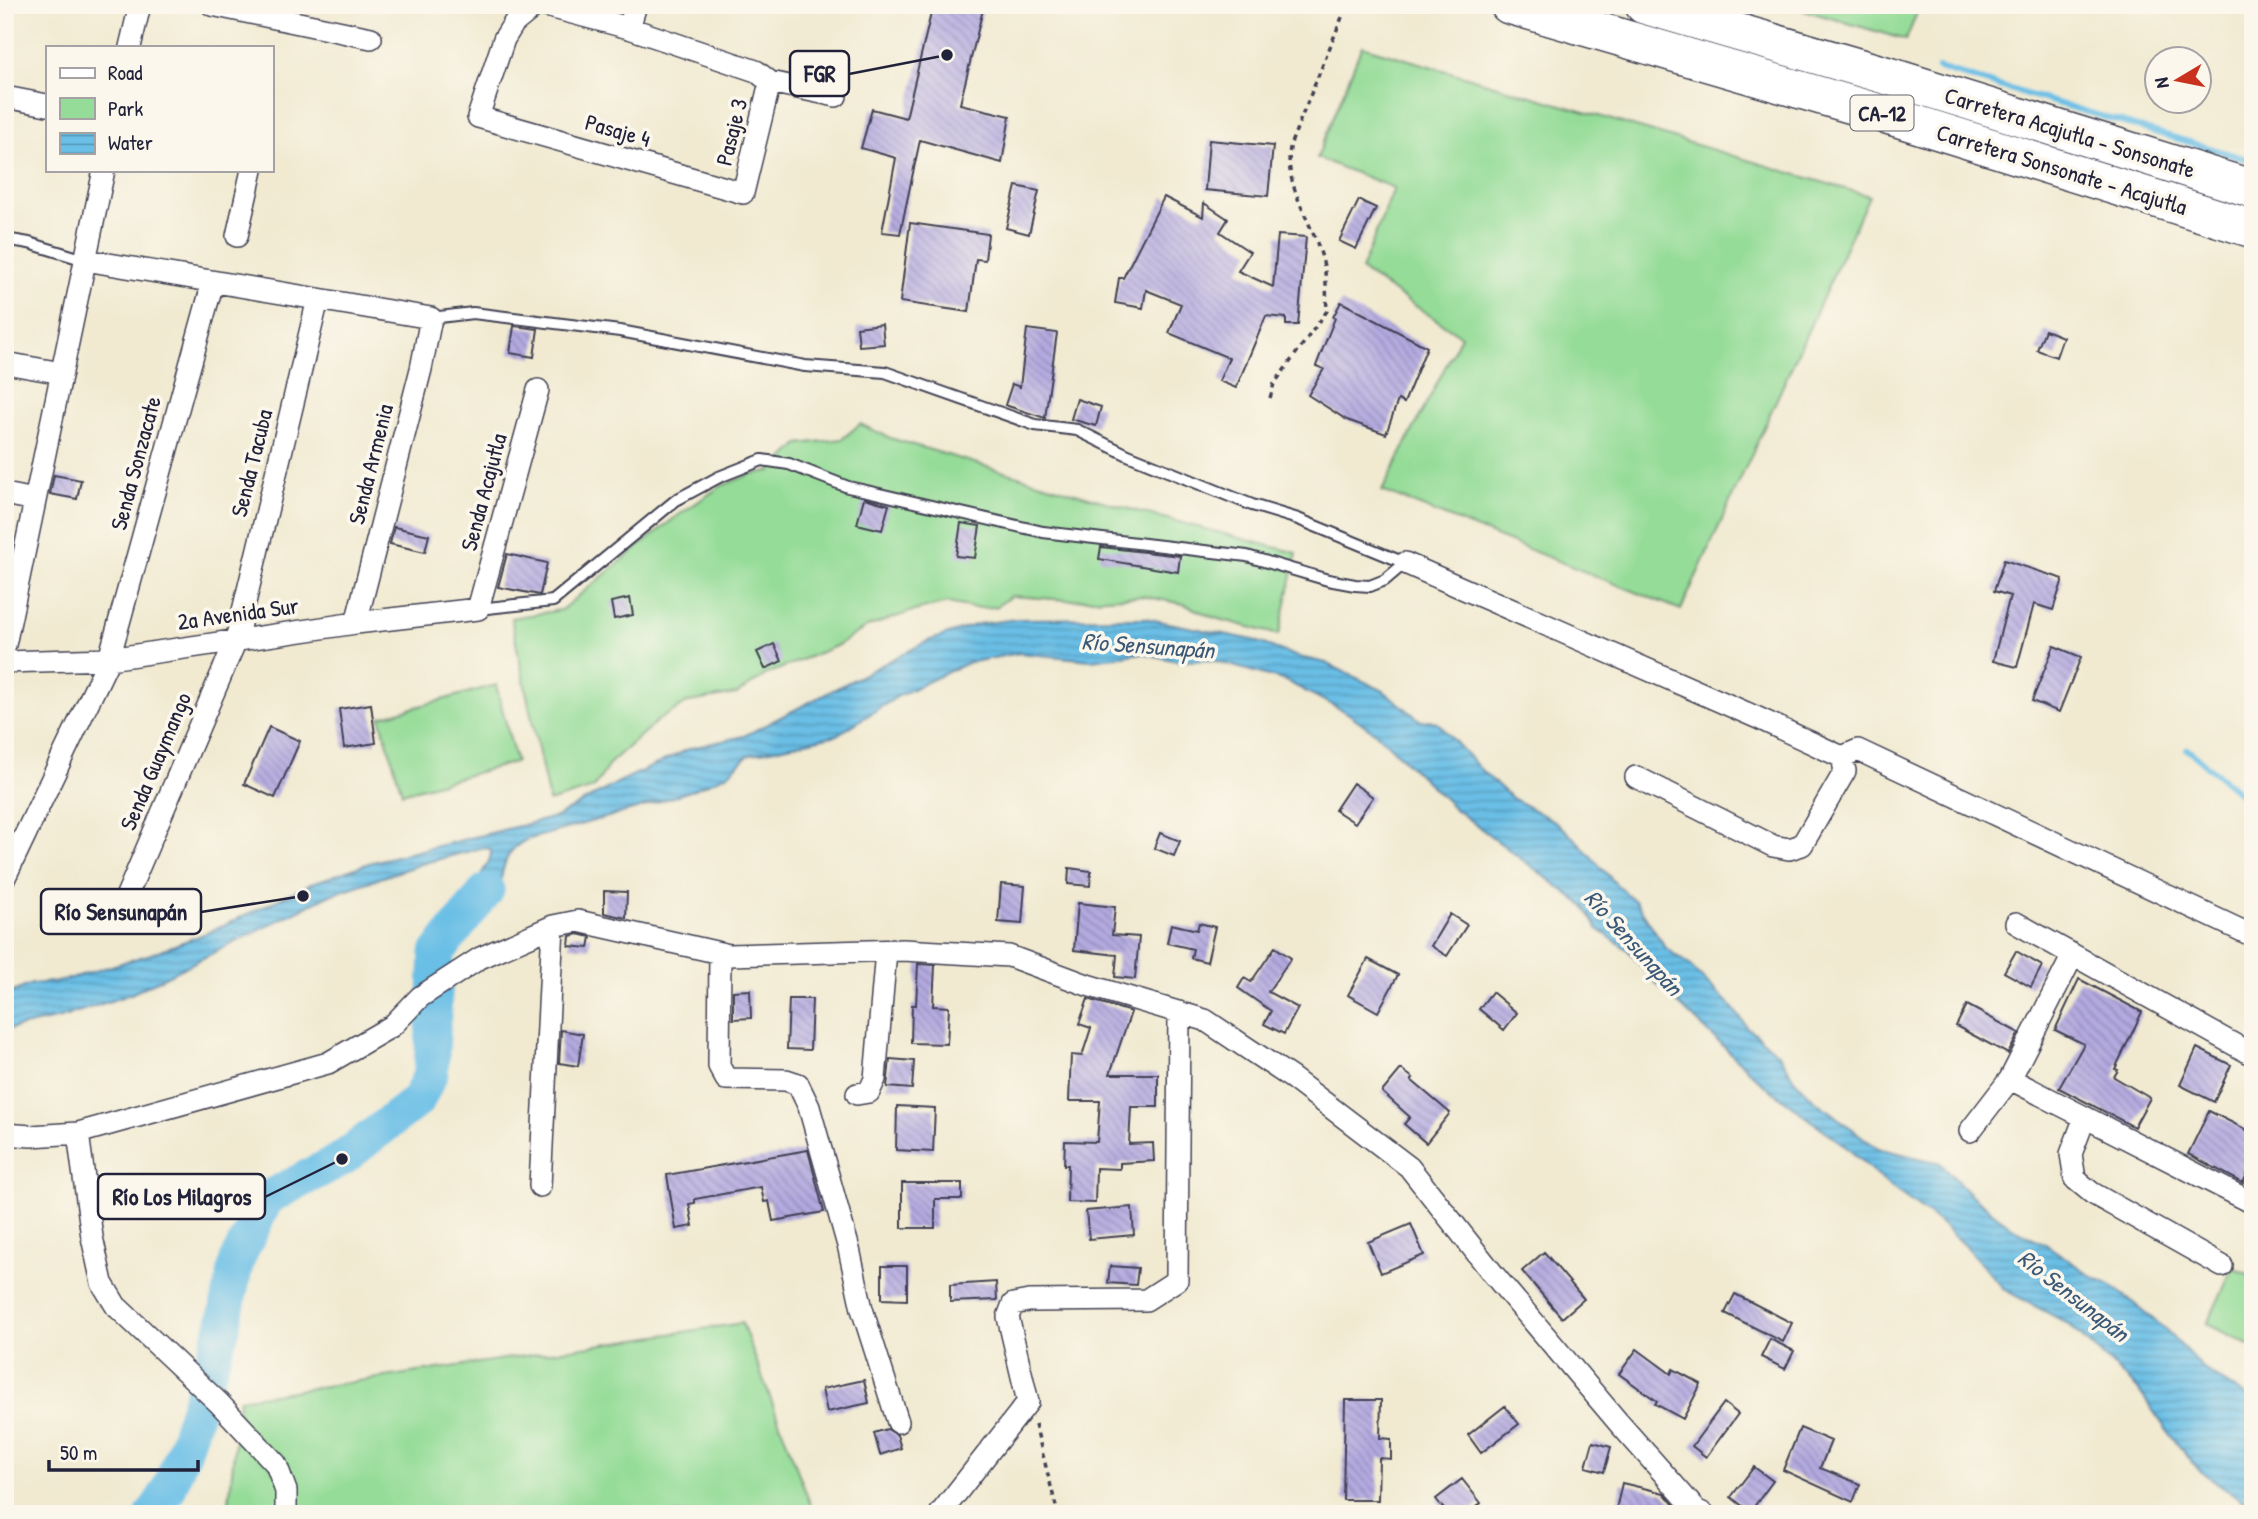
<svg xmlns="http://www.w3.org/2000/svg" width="2258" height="1519" viewBox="0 0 2258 1519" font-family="'Patrick Hand',sans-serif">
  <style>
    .green { fill: #94dc97; stroke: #5b7f69; stroke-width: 2 }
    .water { fill: url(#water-rules); stroke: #467090; stroke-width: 2 }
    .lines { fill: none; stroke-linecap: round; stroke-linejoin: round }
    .stream { stroke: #6abfe6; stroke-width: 6 }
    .river { stroke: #6abfe6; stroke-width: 35 }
    .building { fill: url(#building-back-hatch) }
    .service-casing { stroke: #414052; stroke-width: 14 }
    .minor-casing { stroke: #414052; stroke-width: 24 }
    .trunk-casing { stroke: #414052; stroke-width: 40 }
    .path { stroke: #414052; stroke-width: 3.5; stroke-dasharray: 5 5; stroke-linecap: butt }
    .service { stroke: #fff; stroke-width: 10 }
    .minor { stroke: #fff; stroke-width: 21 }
    .trunk { stroke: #fff; stroke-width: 37 }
    .labels { text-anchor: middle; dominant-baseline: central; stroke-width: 7; stroke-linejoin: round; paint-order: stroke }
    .shield { fill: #fbf7ec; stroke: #636270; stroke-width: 2 }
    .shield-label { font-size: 21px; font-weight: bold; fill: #22223b }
    .street-label { font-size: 23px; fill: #22223b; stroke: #fbf7ec }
    .water-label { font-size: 24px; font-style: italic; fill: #3b5977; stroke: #fbf7ec }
    .leader { fill: none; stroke: #22223b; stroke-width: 2.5 }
    .callout-dot { fill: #22223b; stroke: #fbf7ec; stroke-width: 2.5 }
    .callout { fill: #fbf7ec; stroke: #22223b; stroke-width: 2.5 }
    .callout-label { font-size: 24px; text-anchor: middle; font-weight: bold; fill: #22223b }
  </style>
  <defs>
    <pattern id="water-rules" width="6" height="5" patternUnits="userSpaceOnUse" patternTransform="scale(1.75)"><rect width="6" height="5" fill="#6abfe6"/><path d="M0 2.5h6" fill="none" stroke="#579bbc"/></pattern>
    <pattern id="building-back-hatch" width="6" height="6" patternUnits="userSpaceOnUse" patternTransform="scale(1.75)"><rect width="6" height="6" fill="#b4aae0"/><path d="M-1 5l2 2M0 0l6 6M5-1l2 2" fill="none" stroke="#928ab7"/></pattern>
  </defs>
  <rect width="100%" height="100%" fill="#fbf7ec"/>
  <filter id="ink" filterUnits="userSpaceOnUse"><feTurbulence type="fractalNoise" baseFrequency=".0143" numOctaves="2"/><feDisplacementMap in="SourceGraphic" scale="14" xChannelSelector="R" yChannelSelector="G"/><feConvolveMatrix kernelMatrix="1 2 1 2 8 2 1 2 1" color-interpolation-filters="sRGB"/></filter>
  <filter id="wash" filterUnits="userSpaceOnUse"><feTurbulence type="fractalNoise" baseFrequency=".00686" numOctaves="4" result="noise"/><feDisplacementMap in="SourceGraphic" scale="28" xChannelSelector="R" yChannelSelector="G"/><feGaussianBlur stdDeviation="1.57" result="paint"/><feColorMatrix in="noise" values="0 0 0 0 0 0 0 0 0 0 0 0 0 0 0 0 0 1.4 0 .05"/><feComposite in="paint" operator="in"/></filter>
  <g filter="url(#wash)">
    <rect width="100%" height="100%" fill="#f1ead1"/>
    <path class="green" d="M1786 5H1920L1906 40Z
      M1362 46 1869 196 1681 610 1382 491 1461 336 1361 270 1394 188 1317 158Z
      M860 424 890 438 1133 510 1297 553 1279 635 1212 617 1184 604 1142 596 1069 600 1011 596 996 607 974 608 947 603 910 612 867 627 836 646 767 674 737 694 689 702 657 721 610 763 594 788 549 802 511 618 561 610 673 519 721 486 751 474 771 471 799 444 842 439Z
      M496 685 516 762 402 793 380 717Z
      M2233 1268 2253 1277V1347L2207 1324Z
      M742 1323 814 1514H228L239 1399Z"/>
    <path class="water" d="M1144 618 1253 640 1295 656 1326 663 1384 691 1421 721 1430 720 1438 723 1483 772 1512 798 1556 822 1578 842 1616 884 1636 902 1666 948 1689 965 1731 1006 1748 1028 1779 1054 1794 1079 1813 1099 1877 1148 1940 1163 1970 1194 1996 1215 2018 1231 2044 1243 2090 1275 2114 1287 2166 1330 2205 1370 2253 1400V1511L2237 1496 2200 1471 2173 1439 2137 1388 2067 1323 2005 1290 1968 1249 1938 1221 1888 1185 1844 1145 1763 1084 1651 978 1628 950 1598 929 1584 906 1455 809 1377 734 1346 712 1286 681 1212 660 1177 661 1143 653 1091 660 1019 653 967 663 900 695 837 735 748 755 727 775 690 791 640 808 526 840C492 856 509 891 486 911 479 918 466 923 457 928 467 913 470 897 478 880 483 869 492 862 491 849L481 848 421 864 327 896 131 994 60 1018 5 1030V995L32 984 62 981 151 954 212 931 313 883 372 862 556 817 619 782 691 748 744 736 928 641 978 624 1018 619Z"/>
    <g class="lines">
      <path class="stream" d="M1938 68 2253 161
        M2187 749 2244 797 2253 796"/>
      <path class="river" d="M153 1514 168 1491 184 1449 223 1327 237 1260 267 1198 342 1159 418 1100 431 1073 437 953 487 890"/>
    </g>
    <g id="blocks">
      <path class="building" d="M933 5H984L960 104 1010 116 1002 163 920 140 900 234 882 232 896 158 861 148 872 109 906 118Z
        M1209 140 1273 146 1268 196 1205 190Z
        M1016 186 1039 191 1029 234 1006 228Z
        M1164 197 1203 217 1204 203 1228 219 1220 232 1250 252 1238 271 1273 287 1278 235 1306 237 1298 325H1286V318L1266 316 1236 388 1219 381 1229 358 1169 333 1181 304 1146 290 1143 308 1115 303 1119 278H1123Z
        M1359 200 1376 208 1356 249 1339 241Z
        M910 223 988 234 985 260 976 259 969 312 900 302Z
        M1341 302 1427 347 1404 403 1398 400 1386 434 1347 420 1308 395 1324 369 1316 366 1335 318 1333 317Z
        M882 324 884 344 859 346 857 327Z
        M514 326 538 329 534 357 510 353Z
        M1027 329 1057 333 1045 418 1005 405 1012 384 1020 387Z
        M2045 330 2063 337 2056 357 2037 350Z
        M1077 399 1101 407 1096 426 1071 419Z
        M54 475 81 480 77 499 50 494Z
        M864 498 889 505 882 530 857 524Z
        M961 523 980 526 975 558 956 556Z
        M394 527 429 535 425 552 390 544Z
        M1101 547 1180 556 1178 572 1099 559Z
        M507 554 547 563 540 595 498 587Z
        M2004 560 2063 579 2053 610 2034 604 2017 667 1993 661 2010 596 1994 591Z
        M630 598 633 615 614 619 611 602Z
        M774 644 782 661 765 669 757 652Z
        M2054 646 2081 657 2059 712 2032 701Z
        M371 704 376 743 344 748 339 709Z
        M269 727 300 741 275 798 244 784Z
        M1353 783 1373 797 1355 823 1335 810Z
        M1160 833 1180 841 1174 856 1154 848Z
        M1069 868 1091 871 1090 886 1068 884Z
        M1001 884 1025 886 1022 924 998 922Z
        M604 891 627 892 626 918 604 913Z
        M1078 903 1115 907 1112 935 1139 937 1135 979 1115 977 1117 955 1074 950Z
        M1450 914 1467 925 1447 956 1431 946Z
        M1199 923 1215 927 1207 962 1191 958 1193 949 1167 943 1171 924 1197 930Z
        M578 934 591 937 589 948 569 946 570 936Z
        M1275 947 1291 958 1268 992 1298 1008 1284 1034 1264 1024 1271 1011 1238 988 1244 978 1251 982Z
        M2016 951 2042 966 2031 987 2004 972Z
        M1368 959 1398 975 1378 1012 1348 995Z
        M918 964 935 965 933 1006 949 1007 947 1044 911 1043 912 1005H916Z
        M2079 979 2142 1012 2115 1069 2118 1070 2114 1077 2150 1098 2134 1127 2059 1088 2084 1044 2055 1030Z
        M750 990 751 1018 733 1019V991Z
        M1492 992 1517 1013 1504 1030 1479 1009Z
        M789 999H812L810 1050 787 1049Z
        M1088 999 1131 1012 1110 1074H1158V1107H1131L1129 1144 1153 1143 1154 1161 1120 1163V1169L1096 1168 1095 1203 1067 1202 1068 1165H1064L1065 1141 1097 1142 1100 1101H1069L1071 1055 1082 1056 1091 1028 1079 1024Z
        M1967 1005 2019 1033 2008 1054 1956 1026Z
        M561 1030 583 1034 578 1066 559 1063Z
        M2197 1048 2231 1065 2214 1102 2180 1085Z
        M890 1059 914 1061 912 1089 887 1087Z
        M1401 1069 1413 1078 1411 1080 1450 1113 1426 1143 1404 1124 1410 1117 1382 1092Z
        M897 1106 935 1108 933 1152 896 1150Z
        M2209 1111 2253 1133V1162L2243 1183 2188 1154Z
        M808 1150 824 1212 773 1221 769 1201 764 1202 761 1187 695 1199V1203L689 1204 693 1226 676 1229 667 1175Z
        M902 1183H962V1199H935V1228H902Z
        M1132 1207 1134 1235 1089 1239 1086 1211Z
        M1411 1224 1424 1255 1381 1273 1368 1242Z
        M1544 1252 1584 1299 1562 1318 1522 1271Z
        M882 1266H907V1300L882 1299Z
        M1110 1266 1138 1268 1136 1285 1108 1283Z
        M996 1282 997 1300 950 1302V1285Z
        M1735 1294 1792 1323 1783 1342 1725 1313Z
        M1770 1339 1794 1351 1785 1369 1761 1357Z
        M1637 1349 1671 1374 1673 1369 1701 1384 1683 1419 1655 1404 1657 1401 1619 1374Z
        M864 1380 869 1403 827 1412 822 1389Z
        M1345 1400H1381L1380 1438 1391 1439V1459L1379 1458 1378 1500H1343Z
        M1724 1403 1738 1414 1706 1457 1692 1446Z
        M1505 1406 1519 1424 1481 1453 1468 1435Z
        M1800 1428 1831 1441 1820 1468 1860 1484 1853 1502 1783 1470Z
        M887 1429 897 1435 901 1448 880 1455 874 1433Z
        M1593 1442 1611 1447 1604 1472 1586 1467Z
        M1754 1467 1773 1481 1750 1512 1731 1497Z
        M1462 1479 1481 1503 1468 1514H1448L1436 1499Z
        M1622 1483 1664 1493 1676 1507 1675 1514H1615Z"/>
    </g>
  </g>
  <g filter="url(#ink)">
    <use href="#blocks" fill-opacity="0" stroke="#414052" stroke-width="2"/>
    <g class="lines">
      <g class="service-casing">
        <path id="service" d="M5 239 29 243 85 260
          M431 318 473 313 620 331 805 366 885 372 1035 425 1077 430 1128 455 1252 505 1298 519 1405 563 1385 580 1370 586 1355 585 1328 580 1247 556 1043 532 871 492 848 487 789 464 762 460 719 477 676 500 553 601 478 609"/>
      </g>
      <g class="minor-casing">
        <path id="minor" d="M212 5 371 38
          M536 5 514 23 504 39 478 117 743 193 770 82
          M542 5 629 28 756 71 770 82 836 96
          M629 28 636 5
          M130 47 140 5
          M5 97 47 105
          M237 236 252 170
          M85 260 431 318 421 369 356 623
          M5 363 62 373
          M5 494 35 500
          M1405 563 1758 718 1842 757 1858 750 2253 936
          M5 645 104 170
          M5 662 109 659 356 623 478 609 538 390
          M1636 777 1773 846 1789 849 1802 845 1845 771 1842 757
          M5 877 109 659 213 282
          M124 902 236 640 318 299
          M2016 923 2253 1055
          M720 953 719 1066 726 1079 786 1080 798 1084 809 1107 849 1249 862 1309 898 1422
          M2073 955 2010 1079 2253 1203
          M857 1094 869 1092 875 1079 886 951
          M2085 1117 2071 1154 2075 1179 2092 1193 2222 1266
          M1970 1131 2010 1079
          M78 1133 92 1237 102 1283 116 1306 219 1403 276 1464 286 1491V1514
          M5 1134 31 1136 78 1133 328 1063 392 1026 420 997 480 958 553 926 578 921 729 955 903 950 1009 956 1087 985 1205 1020 1292 1078 1409 1167 1494 1275 1618 1422 1696 1510 1704 1514
          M540 1186 553 926
          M940 1514 1028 1402 1008 1317 1013 1304 1029 1301 1146 1300 1177 1280 1179 1012"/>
      </g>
      <g class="trunk-casing">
        <path id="trunk" d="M1509 5 1894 117 2253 229
          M1644 5 1895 78 2253 189"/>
      </g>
      <path class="path" d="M1270 398 1274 384 1327 311C1326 295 1327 277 1323 262 1314 223 1281 184 1291 143L1347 5
        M1035 1424 1058 1514"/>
      <use href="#service" class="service"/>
      <use href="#minor" class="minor"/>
      <use href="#trunk" class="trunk"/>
    </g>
  </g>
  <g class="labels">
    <rect class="shield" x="1850.5" y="95.5" width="63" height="35" rx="5"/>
    <g class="shield-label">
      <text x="1882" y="113">CA-12</text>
    </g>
    <g class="street-label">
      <text transform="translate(618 130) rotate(16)">Pasaje 4</text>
      <text transform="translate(731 132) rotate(-76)">Pasaje 3</text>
      <text transform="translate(2070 132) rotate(17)">Carretera Acajutla - Sonsonate</text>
      <text transform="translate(2062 169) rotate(17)">Carretera Sonsonate - Acajutla</text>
      <text transform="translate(135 463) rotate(-75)">Senda Sonzacate</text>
      <text transform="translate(251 463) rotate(-76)">Senda Tacuba</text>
      <text transform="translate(370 464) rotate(-76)">Senda Armenia</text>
      <text transform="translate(483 492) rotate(-75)">Senda Acajutla</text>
      <text transform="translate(238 613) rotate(-8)">2a Avenida Sur</text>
      <text transform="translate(155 761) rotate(-67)">Senda Guaymango</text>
    </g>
    <g class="water-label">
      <text transform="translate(1148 645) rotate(4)">Río Sensunapán</text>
      <text transform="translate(1634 942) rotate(48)">Río Sensunapán</text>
      <text transform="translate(2074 1295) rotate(38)">Río Sensunapán</text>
    </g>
  </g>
  <path class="leader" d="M947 55L849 74M303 896L201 912M342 1159L265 1197"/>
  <g class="callout-dot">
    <circle cx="947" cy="55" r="7"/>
    <circle cx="303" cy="896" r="7"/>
    <circle cx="342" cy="1159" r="7"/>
  </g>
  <g class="callout">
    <rect x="790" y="51" width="59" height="45" rx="7"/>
    <rect x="41" y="889" width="160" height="45" rx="7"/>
    <rect x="98" y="1174" width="167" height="45" rx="7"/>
  </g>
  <g class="callout-label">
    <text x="820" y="82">FGR</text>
    <text x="121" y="920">Río Sensunapán</text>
    <text x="182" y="1205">Río Los Milagros</text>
  </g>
  <rect width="2258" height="1519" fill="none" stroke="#fbf7ec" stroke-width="28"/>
  <rect x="46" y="46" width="228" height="126" fill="#fbf7ec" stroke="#a4a2a5" stroke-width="2"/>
  <rect x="60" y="68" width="35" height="10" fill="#ffffff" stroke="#a4a2a5" stroke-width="2"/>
  <text x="108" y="80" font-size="21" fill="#22223b">Road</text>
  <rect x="60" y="98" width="35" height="21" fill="#94dc97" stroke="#a4a2a5" stroke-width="2"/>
  <text x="108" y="116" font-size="21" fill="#22223b">Park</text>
  <rect x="60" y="133" width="35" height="21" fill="url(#water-rules)" stroke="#a4a2a5" stroke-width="2"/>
  <text x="108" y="150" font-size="21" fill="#22223b">Water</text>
  <g transform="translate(2178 80) rotate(260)"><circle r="33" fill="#fbf7ec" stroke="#a4a2a5" stroke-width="2"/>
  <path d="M0-5L12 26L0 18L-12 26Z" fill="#c8321e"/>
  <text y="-10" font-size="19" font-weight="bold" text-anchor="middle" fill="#22223b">N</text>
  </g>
  <path d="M49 1460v10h149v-10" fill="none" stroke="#22223b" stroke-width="3.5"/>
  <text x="60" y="1460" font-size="21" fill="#22223b" stroke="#fbf7ec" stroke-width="5" paint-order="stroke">50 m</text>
</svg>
